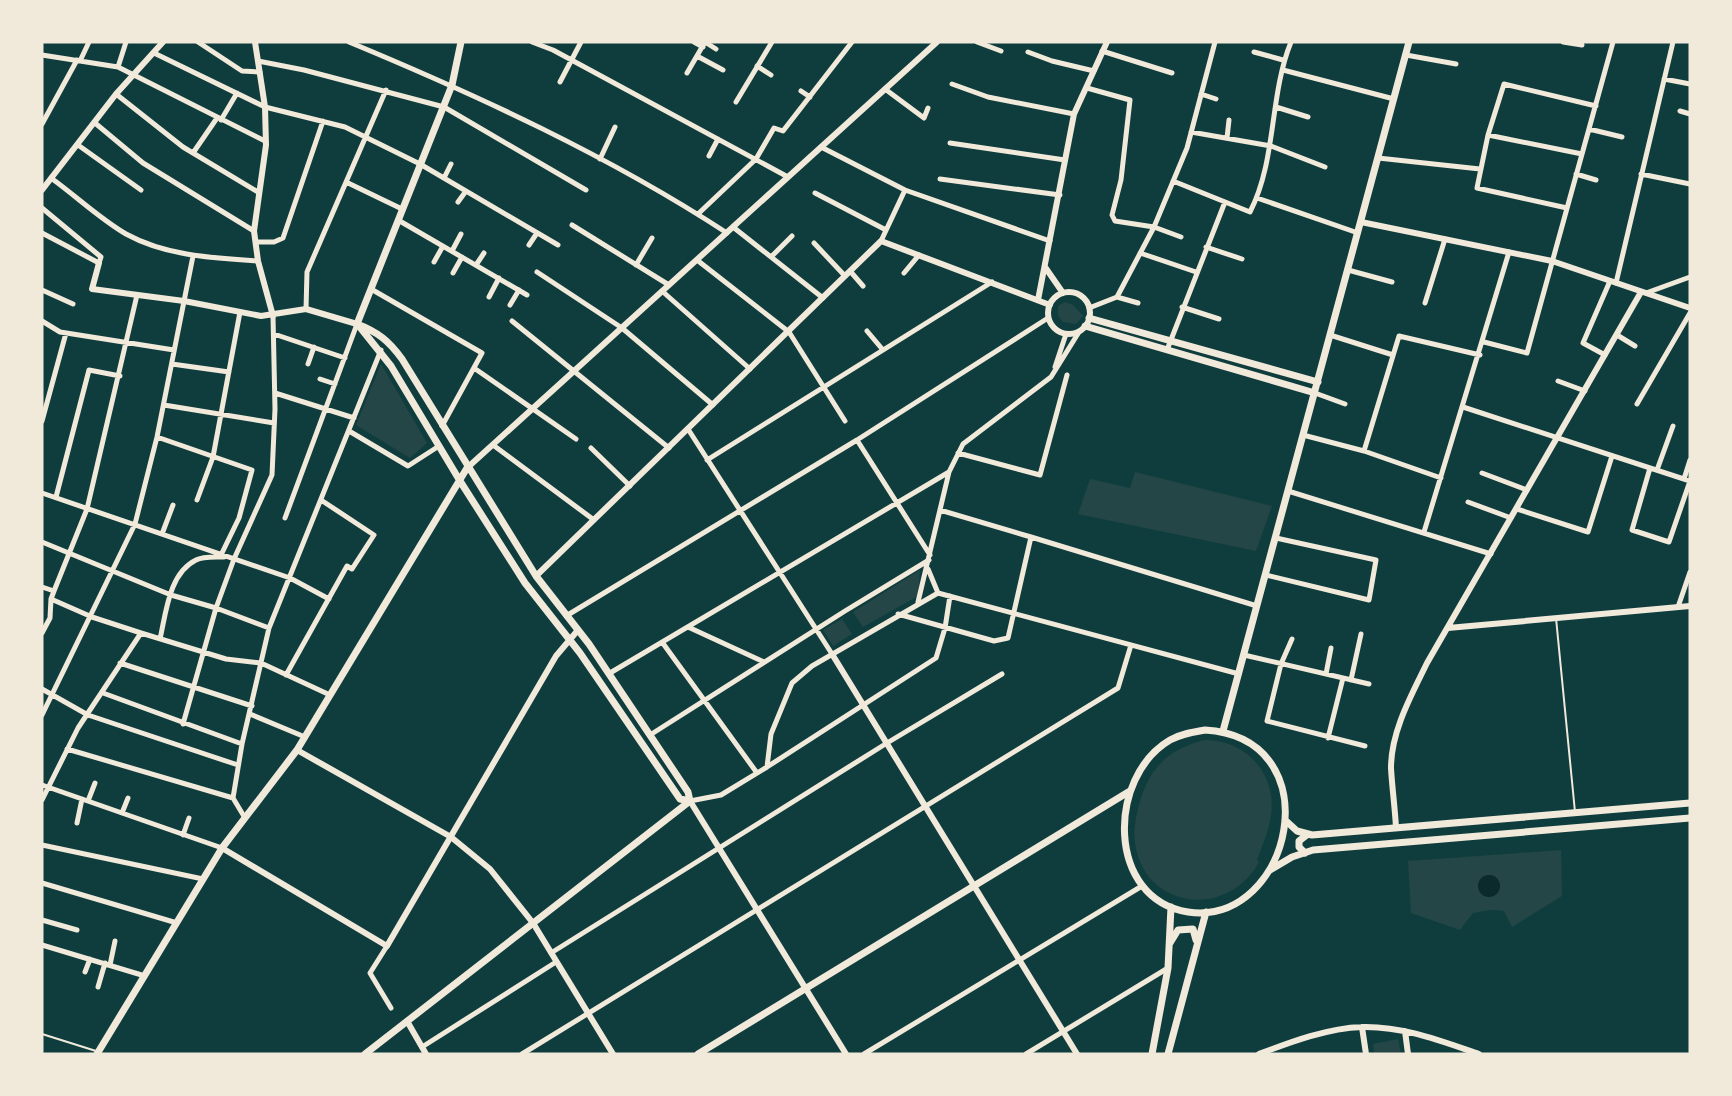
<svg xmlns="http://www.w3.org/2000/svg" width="1732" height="1096" viewBox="0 0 1732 1096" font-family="Lato,sans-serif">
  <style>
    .green { fill: #244646 }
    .water { fill: #0a2a2b }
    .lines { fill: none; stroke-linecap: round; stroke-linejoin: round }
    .service { stroke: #f1e9da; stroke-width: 2 }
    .minor { stroke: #f1e9da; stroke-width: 5 }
    .tertiary { stroke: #f1e9da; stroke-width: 6 }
    .secondary { stroke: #f1e9da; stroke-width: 7 }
  </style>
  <rect width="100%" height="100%" fill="#0f3d3e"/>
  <path class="green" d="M1065 302 1073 305 1083 316 1076 324 1063 322 1058 316V306Z
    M381 364 427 443 410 458 356 425Z
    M1135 472 1272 506 1256 551 1078 514 1090 479 1130 488Z
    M920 570 918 596 863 627 853 612Z
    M842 619 852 634 833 646 823 630Z
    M1205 740C1246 740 1277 774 1271 815 1269 830 1262 846 1257 860L1259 862C1227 920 1144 909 1135 843 1133 827 1137 812 1141 798 1152 764 1172 748 1205 740Z
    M1561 850 1562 896 1512 927 1504 911 1490 910 1473 913 1460 930 1411 913 1408 861Z
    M1398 1039 1401 1054H1374L1373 1044Z"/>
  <path class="water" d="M1478 886a11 11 0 1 1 22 0a11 11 0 1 1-22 0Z"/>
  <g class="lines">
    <path class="service" d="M1556 618 1575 812
      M42 1034 96 1051"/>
    <path class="minor" d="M198 42 242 71 260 72
      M349 42C479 96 609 156 727 233
      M532 42 553 50 788 177
      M694 42 703 47
      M705 42 716 49
      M977 42 1001 51
      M1563 42 1582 45
      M1102 51 1172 73
      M1028 52 1052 61 1094 71
      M1254 52 1283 60
      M154 53 265 107 345 127 420 164 558 245
      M42 55 118 67 265 141
      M1406 55 1456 64
      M697 56 723 70
      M80 61 89 42
      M258 61 304 70 444 107 586 190
      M757 66 771 75
      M118 67 126 42
      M1283 70 1394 99
      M687 73 705 42
      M1664 79 1690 84
      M560 82 581 42
      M952 84 988 97 1074 114
      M1087 88 1130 100 1121 180 1112 215 1115 221 1154 227 1181 237
      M885 89 924 118 928 108
      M801 91 810 97
      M116 94 183 147 258 192
      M1201 94 1216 99
      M736 102 772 42
      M1276 107 1308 117
      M1680 111 1690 114
      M221 120 237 93
      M95 123 143 163 254 231
      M42 124 77 60
      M1589 129 1622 137
      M1191 132 1271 146 1325 167
      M1488 135 1582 154
      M1227 138 1229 120
      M950 143 1065 160
      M78 145 141 190
      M821 147 905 190 1050 241
      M193 153 217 118
      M709 156 718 139
      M1378 158 1480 169
      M600 159 615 127
      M1576 174 1596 180
      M1641 174 1690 184
      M51 178C76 196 100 219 126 234 166 256 213 258 258 261
      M444 178 451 164
      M940 179 1060 195
      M1173 181 1250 212C1277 159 1269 96 1291 42
      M346 182 402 209
      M815 193 886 230
      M1257 198 1358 233
      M458 202 466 191
      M42 208 101 257 99 263 42 233
      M1567 208 1477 188 1488 135 1504 84 1596 106
      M698 214 756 159 774 128 783 131 852 42
      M398 220 527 295
      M572 225 669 285
      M733 227 823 298
      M881 241 905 190
      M256 242H274L283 238 323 121
      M814 243 845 276
      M529 245 537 233
      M1206 247 1242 259
      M452 251 461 234
      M1140 253 1196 272
      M771 257 792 236
      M697 260 789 332 845 421
      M434 262 443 246
      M476 265 484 253
      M636 265 652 238
      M1348 270 1392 282
      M850 271 863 286
      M537 272 622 328 713 405
      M453 273 462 257
      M904 273 919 255
      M1616 283 1673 42
      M371 289 482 353 442 426
      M42 290 73 304
      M662 291 750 369
      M1646 293 1690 277
      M489 297 499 278
      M1117 297 1138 303
      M1425 303 1445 239
      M510 305 519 290
      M1182 307 1219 319
      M1089 308 1117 297 1154 227 1187 148 1215 42
      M306 309 307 272 386 90
      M42 321 60 332 174 350
      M512 321 669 448
      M867 331 883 350
      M274 334 345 358
      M1330 335 1393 355
      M1617 335 1635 346
      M1484 342 1527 353 1613 42
      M1167 350 1225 202
      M1605 355 1583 343 1610 281
      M172 364 229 372
      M308 364 314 347
      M1055 367 1066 334
      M474 368 576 439
      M320 379 335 384
      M1558 381 1585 391
      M275 393 354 418
      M1315 393 1345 404
      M1637 404 1690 313
      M164 405 274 423
      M1463 407 1690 481
      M42 421 66 333
      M688 429 832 654
      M349 431 408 466 439 446
      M1303 435 1364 451 1441 478
      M157 437 252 470 239 518 221 555
      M857 440 930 555
      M493 445 594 520
      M591 448 630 486
      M1364 451 1399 336 1480 355
      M958 453 1040 475 1067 375
      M707 460 992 282
      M1650 468 1632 530 1669 542 1690 481
      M1657 470 1673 426
      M1482 473 1527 490
      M1684 479 1690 460
      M1288 491 1491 554
      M42 493 290 578 329 599
      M56 497 89 370 120 376
      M197 500 213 457 240 312
      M1468 502 1511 518
      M1517 509 1588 532 1612 456
      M940 510 1031 537
      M285 518 357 324
      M1424 532 1509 252
      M162 534 173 505
      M42 542 171 595 216 608 269 628
      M928 569 938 593
      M1266 575 1369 600 1376 560 1276 538
      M42 587 54 591 51 599 92 617 141 633 226 659 261 663 330 695
      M54 591 87 509 137 295
      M938 593 1239 674
      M918 602 949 472 963 444 1051 377 1079 332
      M1678 607 1690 572
      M898 614 994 641 1008 638 1031 537 1257 606
      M566 616 857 440 1048 318
      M688 627 764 662
      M42 633 50 618 51 599
      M160 639C166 613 169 573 196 560 203 556 215 557 224 557
      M1292 639 1281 664 1267 721 1365 746
      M662 642 757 773
      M1244 655 1369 684
      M120 663 252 706
      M610 673 949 472
      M1326 674 1331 648
      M286 675 347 566 352 569 374 535 321 500
      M1351 680 1361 634
      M42 689 88 715 238 765
      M103 693 242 744
      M250 714 305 737
      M42 715 135 524 157 437 193 256
      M183 724 216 608 234 559 272 475 275 409 273 316
      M650 735 845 611 929 560
      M1328 738 1343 678
      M67 749 233 798
      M767 767 936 658 945 628 950 596
      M42 785 222 848
      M42 800 78 728 141 633
      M88 801 95 783
      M690 801 721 795 767 767 771 734 792 683 812 666 938 593
      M122 813 128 798
      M245 818 233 798 242 744 269 628 381 350
      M77 823 82 799
      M183 835 189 818
      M42 845 203 879
      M42 883 177 923
      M42 920 77 930
      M42 945 145 976
      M387 946 370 973 391 1008
      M551 953 887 743 1002 674
      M110 965 115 941
      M85 972 90 959
      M98 987 105 963
      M422 1047 556 962
      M522 1054 1118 688 1131 645
      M864 1054 1142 886
      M1026 1054 1168 968"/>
    <path class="tertiary" d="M255 42 265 107 266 145 254 231 258 261 273 316
      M42 190 116 94 163 42
      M1361 222 1552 261 1690 308
      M99 263 92 289 184 301 261 316 306 309 357 324
      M1045 267 1063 293
      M1048 313a21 21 0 1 1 42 0a21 21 0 1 1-42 0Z
      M1038 300 1074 114 1107 42
      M467 468 937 42
      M536 576 881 241 1050 305
      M1448 628 1690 606
      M832 654 1077 1054
      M297 750 451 837 490 869 533 923 613 1054
      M690 801 846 1054
      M1396 828C1395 808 1392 787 1391 768 1391 731 1412 694 1427 663L1641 292
      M222 848 387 946 556 656 578 630
      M407 1021 426 1054
      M1362 1027 1366 1054
      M1405 1031 1408 1054
      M1259 1054C1291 1042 1328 1028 1362 1027 1403 1026 1441 1041 1479 1054"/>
    <path class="secondary" d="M1089 318 1318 382
      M357 324C378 332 389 341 402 359L536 576 589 644 688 792 690 801
      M357 324 452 85 461 42
      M359 326 391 366 460 481 525 583 580 653 680 799 690 801
      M1085 326 1315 393
      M1205 730C1334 738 1292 927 1188 912 1106 899 1107 777 1170 740 1181 734 1193 732 1205 730Z
      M1223 731 1409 42
      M1285 820 1297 831 1312 835 1690 803
      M1305 853 1299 847V841L1308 834
      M1270 870 1292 857 1313 850 1690 818
      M1170 943 1178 930 1193 929 1196 940
      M97 1054 222 848 297 750 467 468
      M365 1054 690 801
      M698 1054 1130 791
      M1152 1054 1168 968 1171 907
      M1168 1054 1206 912"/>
  </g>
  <rect width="1732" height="1096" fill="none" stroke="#f1e9da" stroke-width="87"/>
</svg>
